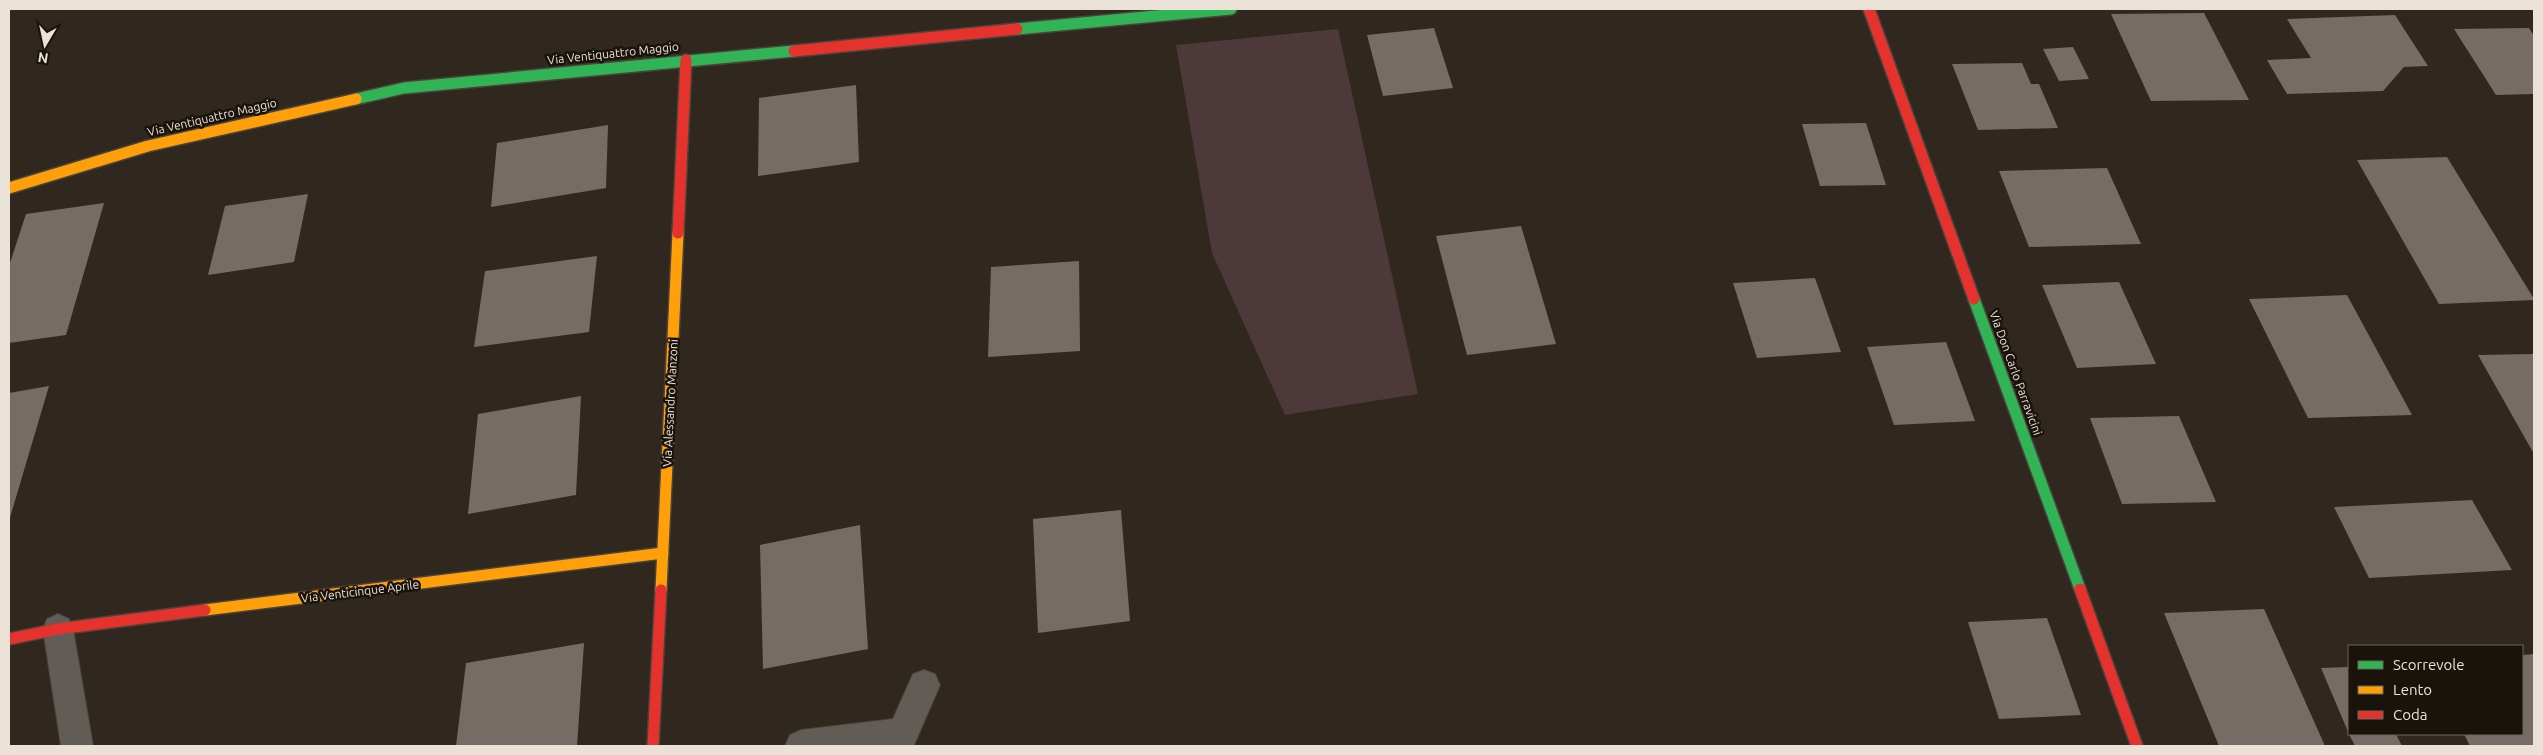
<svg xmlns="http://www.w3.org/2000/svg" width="2543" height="755" viewBox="0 0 2543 755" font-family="Ubuntu,sans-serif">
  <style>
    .green { fill: #4d3939 }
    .building { fill: #756c65 }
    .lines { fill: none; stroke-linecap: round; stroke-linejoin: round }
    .street-casing { stroke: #49433b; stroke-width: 2 }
    .fast-casing { stroke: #49433b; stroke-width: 14 }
    .slow-casing { stroke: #49433b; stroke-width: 14 }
    .jam-casing { stroke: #49433b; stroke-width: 14 }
    .street { fill: #615c55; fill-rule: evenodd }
    .fast { stroke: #30b455; stroke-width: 11 }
    .slow { stroke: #ff9f0a; stroke-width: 11 }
    .jam { stroke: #e5322d; stroke-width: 11 }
    .labels { text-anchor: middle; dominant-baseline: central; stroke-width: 5; stroke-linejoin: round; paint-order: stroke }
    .street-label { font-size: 12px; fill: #ebe2d7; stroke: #19130b }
  </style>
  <rect width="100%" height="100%" fill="#30281e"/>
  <path class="green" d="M1338 29 1418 394 1285 415 1212 253 1176 45Z"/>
  <path class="building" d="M2204 13 2249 100 2151 101 2111 14Z
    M2395 15 2428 66 2404 67 2383 91 2287 94 2267 60 2311 58 2287 19Z
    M1434 28 1453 88 1383 96 1367 35Z
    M2529 28 2534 36V94L2496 95 2454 29Z
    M2073 47 2089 79 2059 81 2043 49Z
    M2022 63 2031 84H2039L2058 128 1978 130 1952 64Z
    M856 85 859 162 758 176 759 98Z
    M1866 123 1886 185 1820 186 1802 124Z
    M608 125 606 188 491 207 497 143Z
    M2447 157 2534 299V300L2439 304 2357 160Z
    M2107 168 2141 244 2029 247 1999 171Z
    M308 194 294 262 208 275 225 206Z
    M104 203 66 335 9 343V266L26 214Z
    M1521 226 1556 344 1467 355 1436 236Z
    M597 256 589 332 474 347 485 271Z
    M1079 261 1080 351 988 357 991 267Z
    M1815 278 1841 352 1757 358 1733 283Z
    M2119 282 2156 364 2077 368 2042 285Z
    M2347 295 2412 415 2308 418 2249 299Z
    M1946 342 1975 421 1894 425 1867 347Z
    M2534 354V454L2478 355Z
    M49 386 9 521V393Z
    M581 396 576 495 468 514 478 414Z
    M2179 416 2216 502 2122 504 2090 418Z
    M2472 500 2512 570 2369 578 2334 507Z
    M1121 510 1130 621 1038 633 1033 519Z
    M860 525 868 649 763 669 760 545Z
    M2264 609 2325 746H2219L2164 613Z
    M2047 618 2081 715 1999 719 1968 622Z
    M584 643 577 746H456L466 663Z
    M2534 654V746H2470L2464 734H2522V655Z
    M2349 667V734L2321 668Z
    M2349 734H2396L2402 746H2355Z"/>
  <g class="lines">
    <g class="street-casing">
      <path id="street" d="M58 614 69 619 73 629 93 746H61L43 629 47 619Z
        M924 670 935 674 940 685 914 745 785 746 790 735 801 730 893 719 913 674Z"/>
    </g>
    <g class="fast-casing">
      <path id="fast" d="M1017 29 1231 9
        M356 99 404 88 794 51
        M1974 299 2080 589"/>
    </g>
    <g class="slow-casing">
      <path id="slow" d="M9 188 148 146 356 99
        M661 590 678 233
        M205 610 663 553"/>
    </g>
    <g class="jam-casing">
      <path id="jam" d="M1869 9 1974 299
        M794 51 1017 29
        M678 233 686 60
        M2080 589 2137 746
        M9 639 58 629 205 610
        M653 746 661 590"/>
    </g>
    <use href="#street" class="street"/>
    <use href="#fast" class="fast"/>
    <use href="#slow" class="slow"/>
    <use href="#jam" class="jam"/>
  </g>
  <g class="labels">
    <g class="street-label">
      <text transform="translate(613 53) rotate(-6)">Via Ventiquattro Maggio</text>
      <text transform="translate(212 117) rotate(-13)">Via Ventiquattro Maggio</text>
      <text transform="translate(2016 373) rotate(70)">Via Don Carlo Parravicini</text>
      <text transform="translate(670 403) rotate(-87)">Via Alessandro Manzoni</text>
      <text transform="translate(360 591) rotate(-7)">Via Venticinque Aprile</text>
    </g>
  </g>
  <rect width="2543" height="755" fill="none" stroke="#ebe2d7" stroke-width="20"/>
  <rect x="2348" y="645" width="175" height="90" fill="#19130b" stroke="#6d665d"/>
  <rect x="2358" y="661" width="25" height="8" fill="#30b455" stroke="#6d665d"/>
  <text x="2393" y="670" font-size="15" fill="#ebe2d7">Scorrevole</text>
  <rect x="2358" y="686" width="25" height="8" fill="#ff9f0a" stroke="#6d665d"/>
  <text x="2393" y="695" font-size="15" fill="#ebe2d7">Lento</text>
  <rect x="2358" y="711" width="25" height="8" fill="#e5322d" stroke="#6d665d"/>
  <text x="2393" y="720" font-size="15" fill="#ebe2d7">Coda</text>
  <g transform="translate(45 45) rotate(189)" stroke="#19130b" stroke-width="4" paint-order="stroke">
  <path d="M0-4L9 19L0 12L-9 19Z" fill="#ebe2d7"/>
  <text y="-8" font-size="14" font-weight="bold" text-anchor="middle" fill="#ebe2d7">N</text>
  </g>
</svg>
